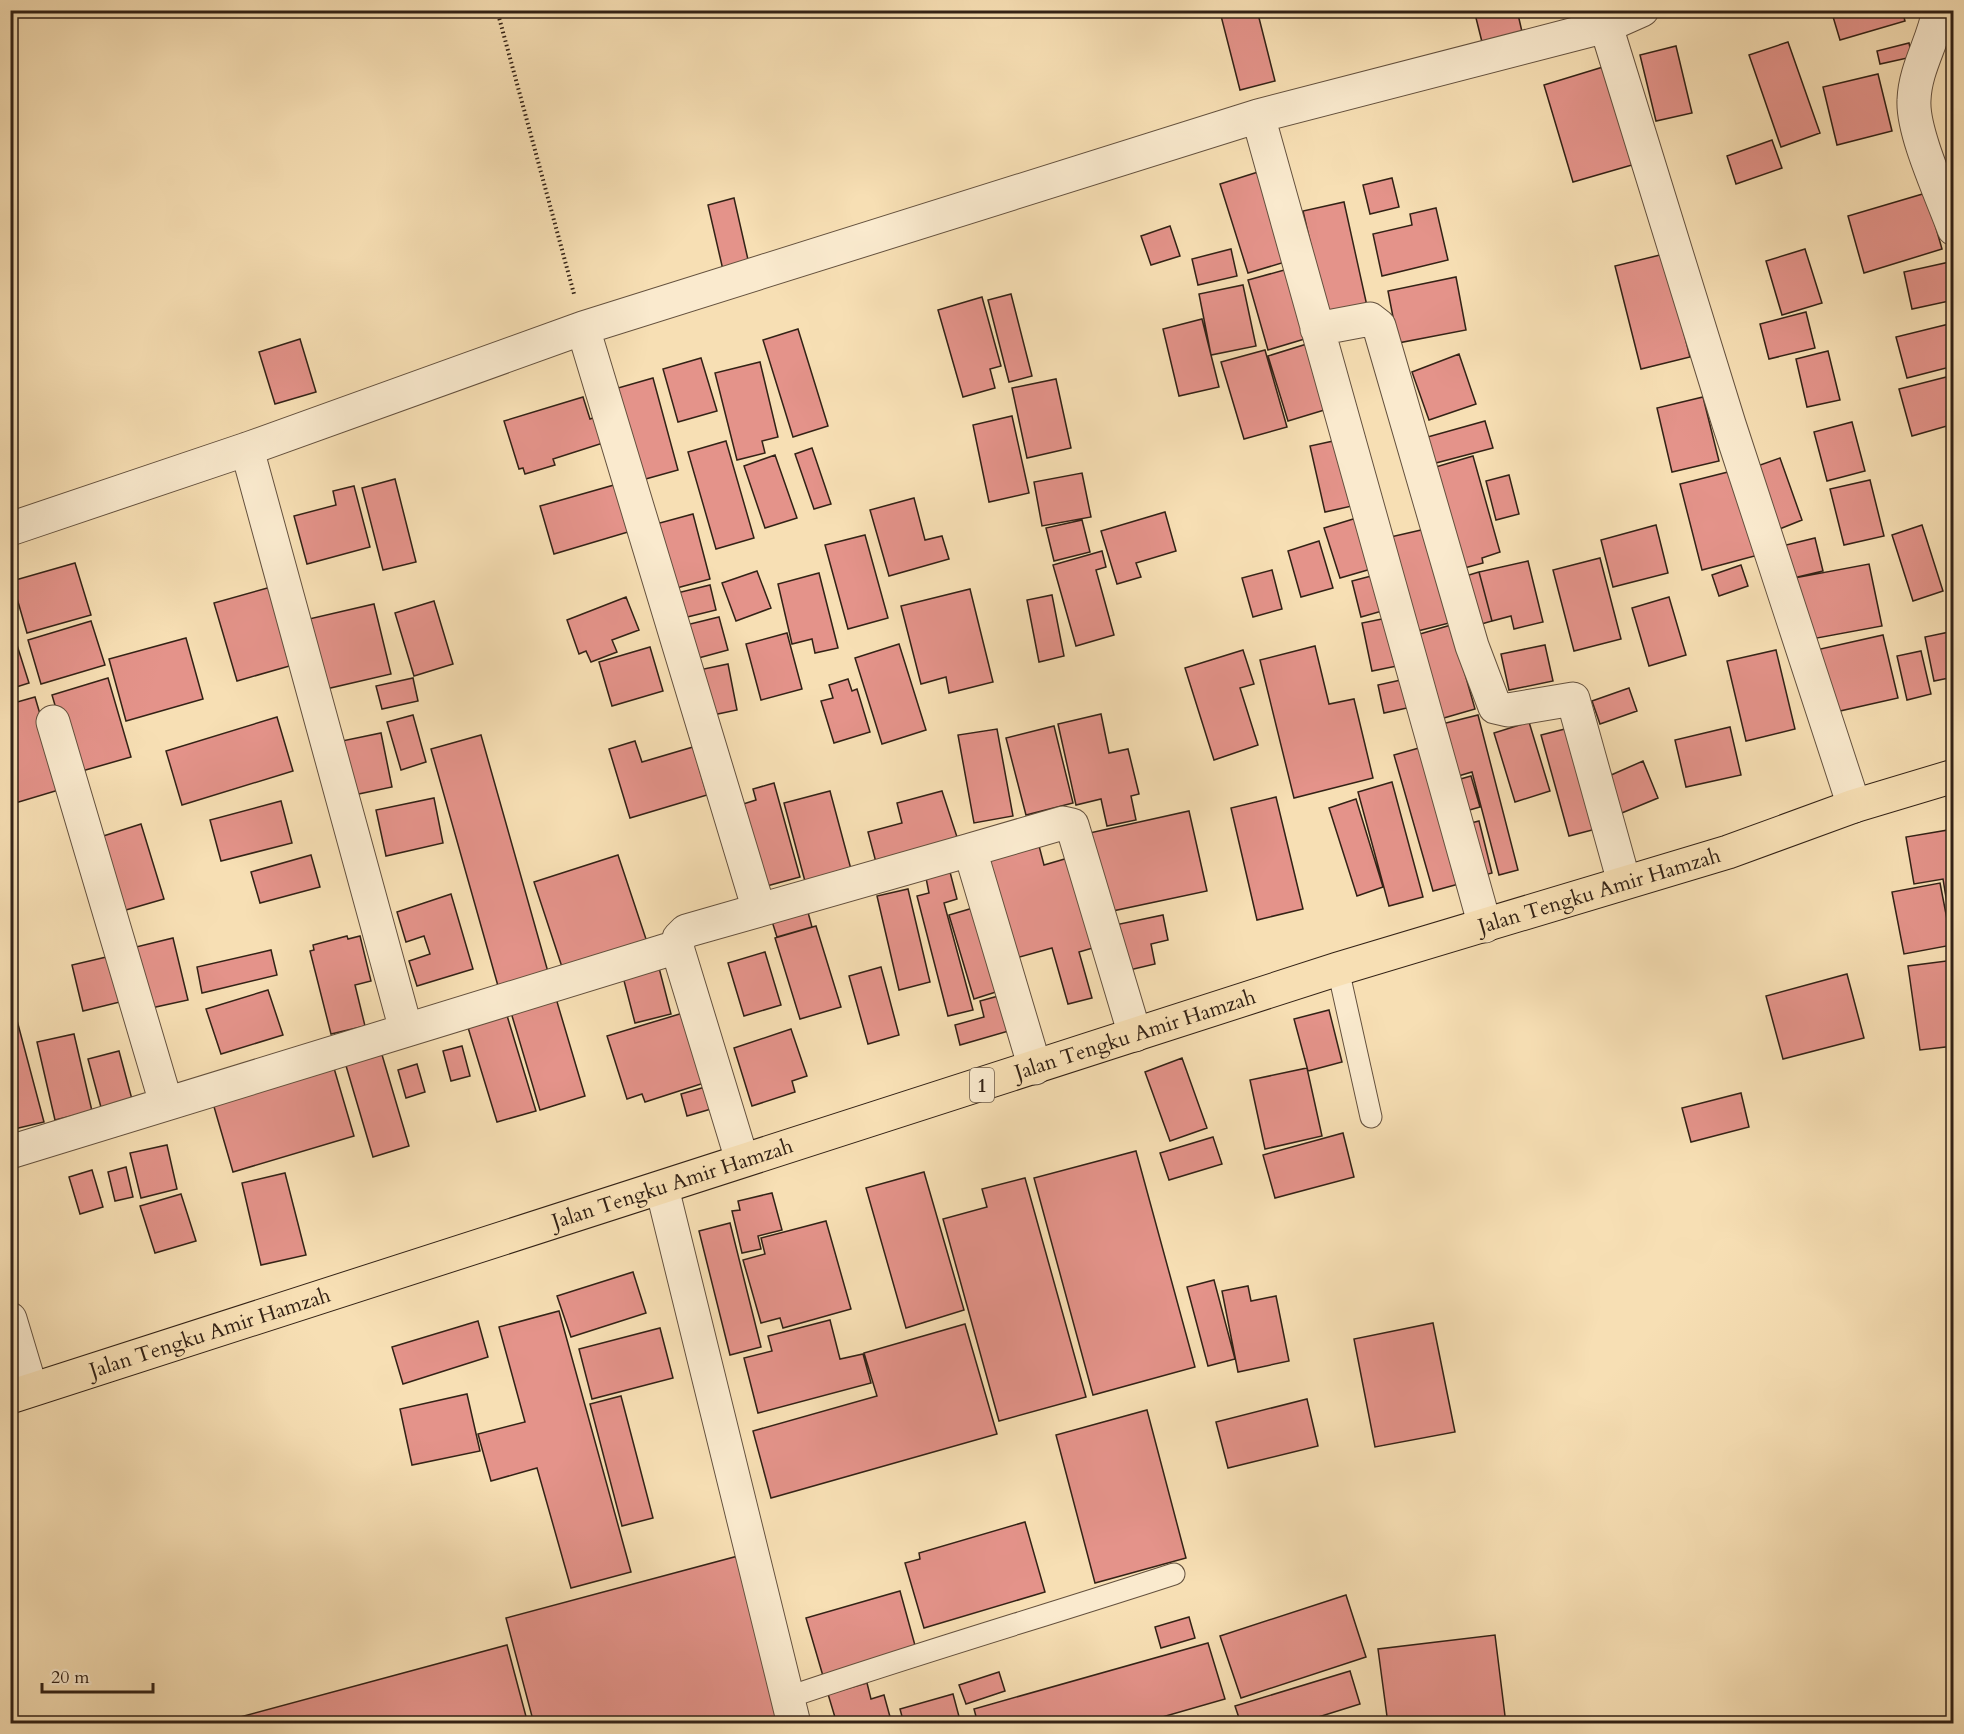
<svg xmlns="http://www.w3.org/2000/svg" width="1964" height="1734" viewBox="0 0 1964 1734" font-family="Cardo,serif">
  <style>
    .building { fill: #e4938a; stroke: #332216; stroke-width: 1.5 }
    .lines { fill: none; stroke-linecap: round; stroke-linejoin: round }
    .service-casing { stroke: #64513e; stroke-width: 23 }
    .minor-casing { stroke: #64513e; stroke-width: 35 }
    .trunk-casing { stroke: #332216; stroke-width: 35 }
    .path { stroke: #332216; stroke-width: 4; stroke-dasharray: 1.5 3; stroke-linecap: butt }
    .service { stroke: #faeace; stroke-width: 21 }
    .minor { stroke: #faeace; stroke-width: 33 }
    .trunk { stroke: #f7dfb4; stroke-width: 33 }
    .labels { text-anchor: middle; dominant-baseline: central; stroke-width: 6; stroke-linejoin: round; paint-order: stroke }
    .shield { fill: #faeace; stroke: #6f5e4d; stroke-width: 1.5 }
    .shield-label { font-size: 20px; font-weight: bold; fill: #332216 }
    .street-label { font-size: 21px; fill: #332216; stroke: #faeace }
  </style>
  <rect width="100%" height="100%" fill="#f7dfb4"/>
  <filter id="stains"><feTurbulence type="fractalNoise" baseFrequency=".00333" numOctaves="4"/><feColorMatrix values="0 0 0 0 .2 0 0 0 0 .09 0 0 0 0 .02 0 0 0 .5 -.17"/></filter>
  <radialGradient id="worn" r=".72"><stop offset=".6" stop-color="#630" stop-opacity="0"/><stop offset="1" stop-color="#630" stop-opacity=".3"/></radialGradient>
  <path class="building" d="M1225 10H1257L1275 81 1240 90 1220 12Z
    M1474 10H1517L1523 36 1483 46Z
    M1831 10H1902L1905 21 1840 40Z
    M1788 42 1820 133 1781 147 1749 55Z
    M1909 43 1912 57 1880 64 1877 51Z
    M1676 46 1692 113 1656 121 1640 55Z
    M1603 67 1632 165 1573 182 1544 85Z
    M1878 74 1892 131 1837 145 1823 87Z
    M1772 140 1782 168 1736 184 1727 156Z
    M1258 172 1285 262 1248 273 1220 184Z
    M1392 178 1399 207 1370 214 1363 185Z
    M1926 193 1942 249 1864 273 1848 216Z
    M734 198 749 264 723 270 708 205Z
    M1344 202 1367 306 1327 315 1303 211Z
    M1436 208 1448 260 1382 276 1373 234 1412 225 1410 214Z
    M1170 226 1180 256 1151 265 1141 236Z
    M1231 249 1237 276 1198 285 1192 259Z
    M1805 249 1822 303 1782 315 1766 261Z
    M1664 254 1690 357 1641 369 1615 266Z
    M1954 261V300L1912 309 1904 272Z
    M1288 269 1308 338 1268 350 1248 280Z
    M1456 277 1466 330 1398 343 1388 291Z
    M1243 285 1256 346 1211 355 1199 294Z
    M1011 294 1032 376 1009 382 988 300Z
    M982 297 1001 366 990 369 995 388 963 397 938 310Z
    M1806 312 1815 348 1769 359 1760 324Z
    M1202 319 1219 387 1179 396 1163 329Z
    M1953 323 1954 366 1907 378 1896 337Z
    M798 329 828 426 793 437 763 340Z
    M300 339 316 392 275 404 259 352Z
    M1310 343 1331 408 1288 421 1268 356Z
    M1265 350 1287 427 1244 439 1221 362Z
    M1828 351 1840 400 1807 407 1796 359Z
    M1459 354 1476 404 1429 420 1412 372Z
    M701 358 717 411 678 422 663 369Z
    M760 362 778 437 762 441 765 453 737 460 715 373Z
    M1954 375V424L1912 436 1899 389Z
    M653 378 678 470 642 480 618 388Z
    M1056 379 1071 448 1027 458 1012 388Z
    M583 397 590 419 596 417 603 443 553 459 555 465 525 474 523 468 519 469 504 421Z
    M1703 397 1719 461 1672 472 1657 408Z
    M1012 416 1029 493 989 502 973 425Z
    M1485 421 1493 448 1432 464 1424 438Z
    M1852 422 1865 471 1827 481 1814 432Z
    M1338 440 1352 506 1325 512 1310 446Z
    M726 441 754 538 716 549 688 452Z
    M812 448 831 504 814 509 795 454Z
    M775 455 797 518 765 528 744 466Z
    M1473 456 1500 552 1482 558 1483 563 1457 570 1429 469Z
    M1780 458 1802 520 1772 532 1749 469Z
    M1740 469 1762 554 1702 570 1680 484Z
    M1082 473 1091 517 1042 526 1034 482Z
    M1509 475 1519 514 1496 520 1486 481Z
    M395 479 416 562 383 570 362 488Z
    M1870 480 1884 536 1844 545 1830 489Z
    M614 485 628 532 554 554 540 506Z
    M354 486 370 547 307 564 294 516 336 505 333 491Z
    M914 498 925 540 942 536 949 559 889 576 870 510Z
    M1165 512 1176 551 1136 563 1141 577 1117 584 1101 531Z
    M693 514 710 579 673 589 656 524Z
    M1363 516 1378 567 1340 578 1324 528Z
    M1082 520 1090 552 1054 561 1046 528Z
    M1656 525 1668 573 1613 587 1601 540Z
    M1922 525 1943 591 1913 601 1892 535Z
    M1430 528 1453 622 1410 633 1386 538Z
    M865 535 888 618 848 629 825 545Z
    M1815 538 1823 571 1789 579 1782 546Z
    M1319 541 1333 588 1301 597 1288 551Z
    M1102 551 1106 567 1096 570 1114 635 1076 646 1053 565Z
    M1600 558 1621 639 1574 651 1553 570Z
    M1528 561 1543 622 1514 629 1511 616 1492 621 1479 572Z
    M75 563 91 615 27 633 12 581Z
    M1869 564 1882 626 1801 641 1789 579Z
    M1741 565 1748 586 1719 596 1712 575Z
    M1272 570 1282 609 1253 617 1242 578Z
    M757 571 771 608 736 621 722 583Z
    M1479 572 1492 621 1471 627 1459 578Z
    M819 573 838 648 815 653 812 639 792 644 778 584Z
    M1379 574 1389 609 1361 617 1352 581Z
    M710 585 716 610 679 619 673 594Z
    M271 587 293 665 237 681 214 603Z
    M970 589 993 682 949 693 946 677 921 684 901 606Z
    M1052 595 1064 656 1039 662 1027 600Z
    M626 597 639 630 612 640 617 652 591 662 586 651 579 654 567 620Z
    M1669 597 1686 655 1649 666 1632 608Z
    M434 601 453 664 414 676 395 613Z
    M374 604 391 674 326 689 309 619Z
    M1397 616 1407 664 1372 671 1362 623Z
    M719 617 728 650 691 660 682 626Z
    M91 621 105 665 41 684 28 640Z
    M10 623 29 683 10 689Z
    M1451 625 1475 709 1430 722 1406 638Z
    M1954 631V677L1934 681 1925 637Z
    M787 633 802 689 761 700 746 644Z
    M1883 635 1898 698 1831 713 1816 650Z
    M186 638 203 699 126 721 109 659Z
    M899 644 926 730 882 744 855 658Z
    M1545 645 1553 681 1509 690 1501 654Z
    M1315 646 1329 704 1354 699 1373 778 1294 798 1260 660Z
    M650 647 663 691 612 706 599 662Z
    M1243 650 1254 684 1240 688 1258 745 1214 760 1185 668Z
    M1776 650 1795 729 1746 741 1727 661Z
    M1921 651 1931 694 1907 700 1897 656Z
    M728 664 737 710 708 716 699 670Z
    M108 678 131 757 75 773 52 695Z
    M413 678 418 701 382 709 376 686Z
    M1410 678 1416 706 1384 713 1378 685Z
    M848 679 852 691 857 689 870 732 834 743 821 701 833 698 829 685Z
    M1629 688 1637 711 1600 724 1592 701Z
    M35 697 62 789 12 804 10 704Z
    M1101 714 1109 753 1128 749 1139 794 1131 796 1136 820 1107 826 1101 799 1076 805 1058 724Z
    M413 715 426 762 401 770 387 722Z
    M1478 715 1518 870 1499 875 1472 772 1448 779 1434 726Z
    M277 717 293 771 182 805 166 751Z
    M1529 722 1550 791 1515 802 1494 733Z
    M1054 726 1073 803 1026 815 1006 738Z
    M1730 727 1741 775 1686 787 1675 740Z
    M1569 728 1596 829 1569 836 1541 735Z
    M997 729 1013 816 974 823 958 735Z
    M381 733 392 787 349 796 337 742Z
    M481 735 550 979 500 993 431 749Z
    M635 741 642 762 693 747 707 795 630 818 609 749Z
    M1426 746 1466 882 1433 891 1394 755Z
    M1643 761 1658 798 1617 815 1602 779Z
    M1471 776 1480 807 1459 813 1450 782Z
    M1392 782 1423 897 1389 906 1358 792Z
    M774 783 800 877 763 887 740 805 756 800 753 789Z
    M830 791 852 873 806 885 784 803Z
    M942 791 958 840 878 870 868 832 902 823 897 803Z
    M1276 797 1303 909 1257 920 1231 808Z
    M434 798 443 843 386 856 376 810Z
    M1356 799 1383 887 1357 896 1329 808Z
    M281 801 292 843 221 861 210 820Z
    M1189 811 1207 891 1103 913 1085 834Z
    M1479 821 1492 873 1473 878 1459 826Z
    M141 824 164 899 119 912 97 838Z
    M1954 829V915L1949 916 1943 879 1914 884 1906 837Z
    M1038 842 1044 865 1075 856 1103 945 1079 952 1092 998 1068 1004 1052 948 1009 960 981 858Z
    M311 855 320 887 260 903 251 872Z
    M618 855 647 942 563 970 534 882Z
    M950 872 957 899 944 903 973 1010 948 1016 917 896 929 893 926 878Z
    M1940 883 1952 945 1904 954 1892 892Z
    M908 889 930 982 899 990 877 896Z
    M451 894 473 969 417 986 409 961 430 954 424 936 406 942 397 912Z
    M806 905 812 927 777 937 770 915Z
    M973 908 999 991 974 999 949 915Z
    M1163 915 1168 940 1151 944 1155 964 1125 971 1115 925Z
    M816 926 841 1007 800 1019 775 938Z
    M347 936 348 939 360 936 371 981 355 985 365 1026 331 1034 310 951 314 950 313 945Z
    M173 938 188 1000 151 1008 136 947Z
    M271 950 277 975 202 993 197 967Z
    M765 952 781 1005 744 1016 728 963Z
    M115 955 124 1001 83 1011 72 965Z
    M1954 960V1046L1920 1050 1908 966Z
    M658 964 671 1014 635 1023 622 973Z
    M881 967 899 1035 868 1044 849 976Z
    M1847 974 1864 1038 1783 1059 1766 996Z
    M268 990 283 1035 221 1054 206 1009Z
    M10 994 44 1122 10 1130Z
    M555 995 585 1096 540 1110 510 1009Z
    M1002 995 1012 1030 960 1045 955 1025 984 1017 980 1001Z
    M505 1009 536 1111 497 1122 466 1021Z
    M1329 1010 1342 1062 1308 1071 1294 1019Z
    M683 1013 704 1083 645 1102 642 1094 627 1099 607 1036Z
    M791 1029 807 1076 792 1081 795 1092 752 1106 734 1048Z
    M74 1034 92 1111 55 1120 37 1042Z
    M462 1046 470 1076 451 1081 443 1051Z
    M380 1048 409 1146 373 1157 344 1059Z
    M119 1051 133 1103 102 1111 88 1059Z
    M331 1058 354 1136 233 1172 210 1093Z
    M1182 1058 1207 1128 1170 1141 1145 1072Z
    M417 1064 425 1092 406 1098 398 1070Z
    M1307 1068 1322 1136 1265 1149 1250 1080Z
    M712 1085 718 1107 687 1116 681 1094Z
    M1741 1093 1749 1127 1691 1142 1682 1108Z
    M1343 1133 1354 1177 1275 1198 1263 1155Z
    M1213 1137 1222 1164 1169 1180 1160 1153Z
    M167 1145 177 1189 141 1198 130 1153Z
    M1136 1151 1195 1367 1093 1395 1034 1178Z
    M126 1167 133 1197 115 1201 108 1172Z
    M92 1170 103 1207 80 1214 69 1177Z
    M924 1172 964 1310 906 1328 866 1188Z
    M285 1173 306 1255 261 1265 242 1183Z
    M1025 1178 1086 1397 999 1421 943 1219 987 1207 982 1189Z
    M772 1193 782 1230 758 1236 761 1249 742 1253 732 1211 740 1210 738 1201Z
    M181 1194 196 1241 155 1253 140 1206Z
    M826 1221 851 1309 783 1328 780 1318 761 1323 743 1260 765 1254 761 1238Z
    M730 1223 761 1347 730 1355 699 1231Z
    M633 1272 646 1313 571 1337 557 1296Z
    M1214 1280 1235 1359 1208 1366 1187 1287Z
    M1248 1286 1251 1301 1276 1296 1289 1361 1238 1372 1222 1291Z
    M559 1311 631 1572 571 1588 537 1468 491 1481 478 1434 525 1422 499 1327Z
    M830 1320 840 1359 863 1354 871 1383 758 1413 744 1358 772 1351 768 1336Z
    M478 1321 488 1357 403 1384 392 1347Z
    M1433 1323 1455 1432 1375 1447 1354 1339Z
    M965 1324 997 1434 771 1498 753 1431 877 1396 864 1353Z
    M660 1328 673 1378 592 1399 579 1349Z
    M467 1394 480 1451 412 1465 400 1409Z
    M621 1396 653 1518 622 1526 590 1404Z
    M1307 1399 1318 1446 1228 1468 1216 1422Z
    M1147 1410 1186 1558 1095 1583 1056 1435Z
    M1025 1522 1045 1592 924 1628 905 1563 920 1559 919 1553Z
    M738 1556 783 1724H534L506 1618Z
    M900 1591 916 1649 823 1676 806 1618Z
    M1346 1595 1366 1657 1241 1698 1220 1636Z
    M1189 1617 1195 1638 1161 1648 1155 1627Z
    M1495 1635 1506 1724H1388L1378 1649Z
    M1208 1643 1225 1699 1138 1724H978L974 1709Z
    M507 1645 528 1724H214Z
    M1350 1671 1360 1704 1296 1724H1241L1235 1706Z
    M999 1672 1005 1691 966 1704 959 1685Z
    M867 1683 871 1699 884 1695 892 1724H837L828 1694Z
    M953 1694 961 1724H904L900 1709Z"/>
  <g class="lines">
    <g class="service-casing">
      <path id="service" d="M1338 969 1371 1117
        M786 1698C915 1654 1045 1616 1174 1574"/>
    </g>
    <g class="minor-casing">
      <path id="minor" d="M1939 10C1934 41 1915 68 1914 100 1912 132 1942 196 1954 229
        M1606 26 1729 424 1854 806
        M1258 116 1485 926
        M583 328 759 910
        M1317 329 1370 319 1379 326 1472 646 1495 707 1508 710 1573 699 1624 882
        M247 449 406 1030
        M10 529 247 449 583 328 1258 116 1606 26 1642 10
        M53 722 166 1103
        M970 850 1063 823 1072 825 1135 1035
        M10 1152 677 947
        M742 1160 677 947 679 938 686 931 970 850 1035 1068
        M662 1188 794 1724
        M10 1319 31 1389"/>
    </g>
    <g class="trunk-casing">
      <g id="trunk">
        <path id="s1" d="M10 1397 1338 969 1728 852 1854 806 1954 776"/>
      </g>
    </g>
    <path class="path" d="M497 10 574 294"/>
    <use href="#service" class="service"/>
    <use href="#minor" class="minor"/>
    <use href="#trunk" class="trunk"/>
  </g>
  <g class="labels">
    <rect class="shield" x="970" y="1068" width="24" height="34" rx="4.5"/>
    <g class="shield-label">
      <text x="982" y="1085">1</text>
    </g>
    <g class="street-label">
      <text stroke="none"><textPath href="#s1" startOffset="1668">Jalan Tengku Amir Hamzah</textPath></text>
      <text stroke="none"><textPath href="#s1" startOffset="1182">Jalan Tengku Amir Hamzah</textPath></text>
      <text stroke="none"><textPath href="#s1" startOffset="696">Jalan Tengku Amir Hamzah</textPath></text>
      <text stroke="none"><textPath href="#s1" startOffset="210">Jalan Tengku Amir Hamzah</textPath></text>
    </g>
  </g>
  <rect width="1964" height="1734" fill="none" stroke="#f7dfb4" stroke-width="36"/>
  <rect x="12" y="12" width="1940" height="1710" fill="none" stroke="#332216" stroke-width="3"/>
  <rect x="18" y="18" width="1928" height="1698" fill="none" stroke="#332216" stroke-width="1.5"/>
  <path d="M42 1683v9h111v-9" fill="none" stroke="#332216" stroke-width="3"/>
  <text x="51" y="1683" font-size="18" fill="#332216" stroke="#faeace" stroke-width="4.5" paint-order="stroke">20 m</text>
  <rect width="100%" height="100%" filter="url(#stains)"/>
  <rect width="100%" height="100%" fill="url(#worn)"/>
</svg>
